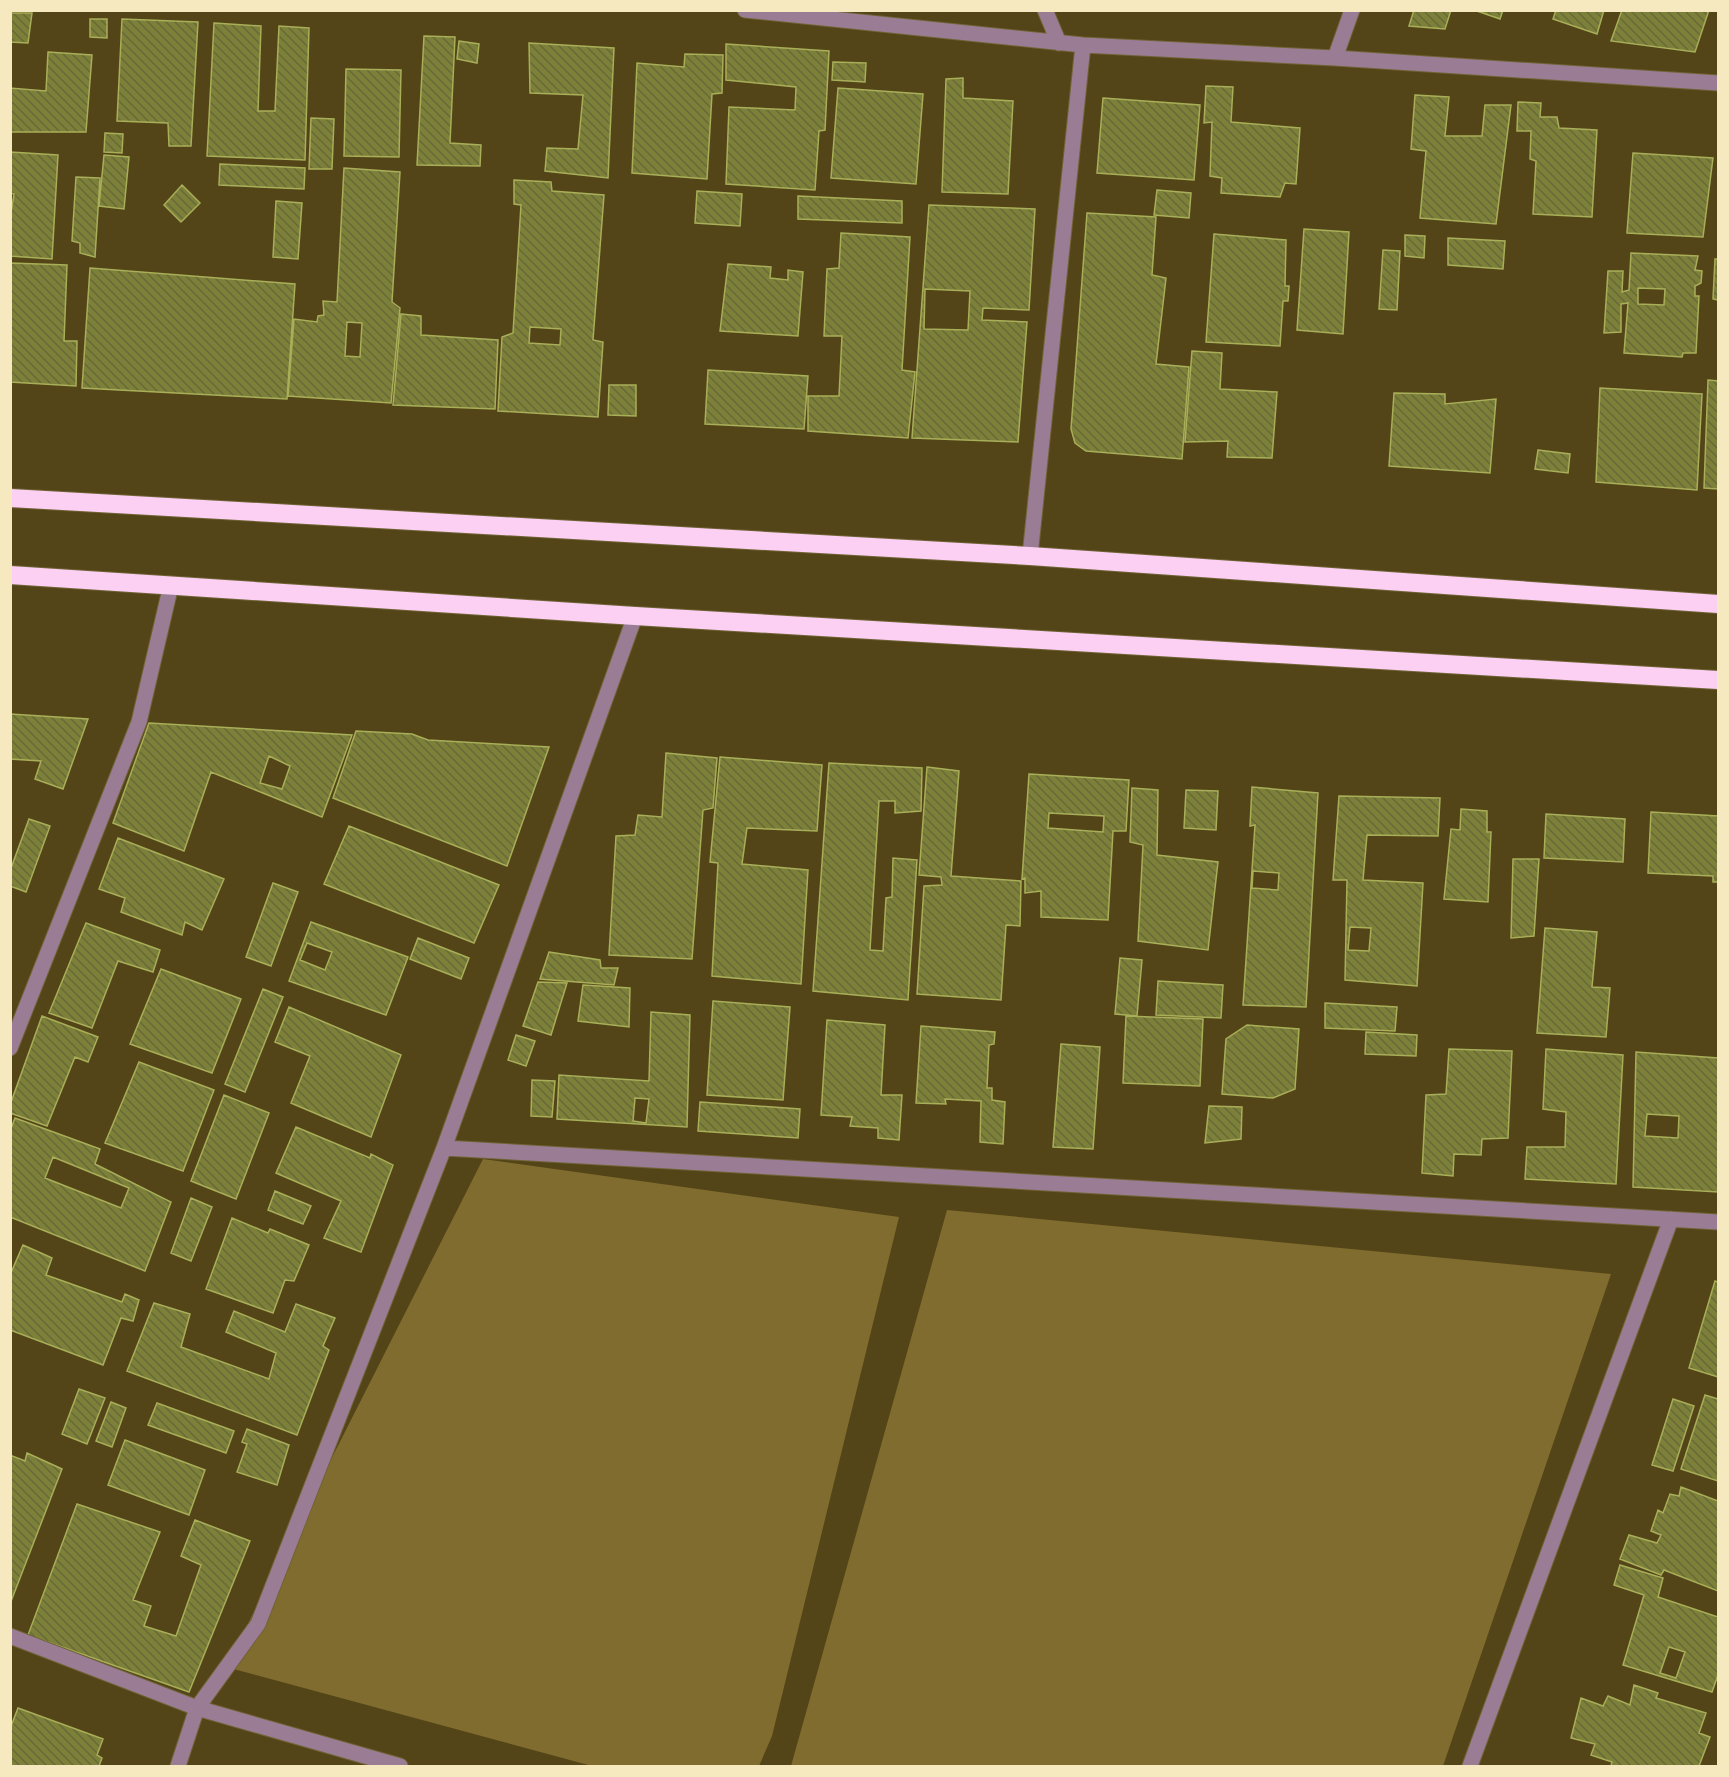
<svg xmlns="http://www.w3.org/2000/svg" width="1729" height="1777" viewBox="0 0 1729 1777" font-family="'Archivo Narrow',sans-serif">
  <style>
    .pitch { fill: #806c2f }
    .building { fill: url(#building-back-hatch); stroke: #a9ae59; stroke-width: 1.5; fill-rule: evenodd }
    .lines { fill: none; stroke-linecap: round; stroke-linejoin: round }
    .minor-casing { stroke: #706335; stroke-width: 17 }
    .highway-casing { stroke: #706335; stroke-width: 20 }
    .minor { stroke: #9a7d95; stroke-width: 15 }
    .highway { stroke: #fbd0f3; stroke-width: 18 }
  </style>
  <defs>
    <pattern id="building-back-hatch" width="6" height="6" patternUnits="userSpaceOnUse" patternTransform="scale(1.5)"><rect width="6" height="6" fill="#7c8038"/><path d="M-1 5l2 2M0 0l6 6M5-1l2 2" fill="none" stroke="#686939"/></pattern>
  </defs>
  <rect width="100%" height="100%" fill="#534517"/>
  <path class="pitch" d="M483 1159 899 1217 772 1736 759 1766H592L226 1667Z
    M947 1210 1611 1274 1443 1766H791Z"/>
  <path class="building" d="M1414 10H1451L1445 29 1409 26Z
    M1474 10H1503L1500 19Z
    M1556 10H1604L1597 34 1553 19Z
    M1622 10H1709L1695 52 1611 41Z
    M10 13H32L28 43 10 42Z
    M90 19H107V38L90 37Z
    M122 19 198 22 191 146H169L168 123 117 121Z
    M214 23 261 26 258 111H275L279 26 309 28 305 160 207 156Z
    M424 36 455 37 450 143 481 145 480 166 417 165Z
    M459 41 479 44 477 63 457 59Z
    M529 43 614 48 608 178 545 171 547 148 578 149 583 95 530 93Z
    M726 44 829 51 825 130 819 131 815 190 726 184 729 107 795 110 796 87 726 80Z
    M48 52 92 55 86 132H10V88L46 91Z
    M685 54 723 55 722 93 712 94 707 179 632 173 637 63 684 67Z
    M833 62 866 63 865 82 832 80Z
    M346 69 401 70 399 157 344 156Z
    M963 78V98L1013 101 1008 194 942 192 946 79Z
    M1206 86 1233 87 1231 122 1300 128 1296 184 1285 183 1280 197 1221 193 1222 178 1210 176 1212 122 1204 123Z
    M838 88 923 94 916 184 831 178Z
    M1415 95 1449 97 1445 136H1482L1485 105H1511L1496 224 1420 218 1426 151 1411 149Z
    M1103 98 1200 105 1194 180 1097 173Z
    M1518 102 1541 103 1540 117H1557L1559 128 1597 130 1592 217 1533 214 1536 161 1530 159 1531 131H1517Z
    M311 118 334 119 332 169H309Z
    M105 133 123 134 122 153 104 152Z
    M10 152 58 155 52 259 10 256V219L14 194 10 193Z
    M1633 153 1713 158 1703 237 1627 233Z
    M104 155 129 157 124 209 99 206Z
    M220 164 305 168 304 189 219 185Z
    M344 168 400 172 392 302 400 308 391 403 288 396 294 319 317 322 318 316 324 315 323 301 337 302ZM347 322 362 323 360 357 345 356Z
    M76 177 100 178 95 257 80 253V243L72 241Z
    M514 180 551 182 552 191 604 195 593 340 603 342 598 417 498 411 502 337 513 333 521 205 514 204ZM530 327 561 329 560 345 529 343Z
    M182 185 200 203 181 222 164 205Z
    M1157 190 1191 193 1189 218 1154 215Z
    M697 191 742 194 740 226 695 223Z
    M798 196 902 201V223L798 219Z
    M276 201 302 203 298 259 273 257Z
    M929 205 1035 209 1029 310 983 308 982 320 1027 322 1018 442 912 438ZM925 289 970 291 968 330 924 329Z
    M1087 213 1156 217 1152 275 1166 278 1156 364 1189 367 1182 459 1086 451 1075 443 1071 429Z
    M1304 229 1349 232 1343 334 1297 330Z
    M841 233 910 237 902 370 915 372 908 438 808 431V396H839L842 336H824L827 269 839 268Z
    M1214 234 1286 240 1285 286H1289L1288 301H1283L1280 346 1206 342Z
    M1405 235 1425 236 1424 258 1405 256Z
    M1448 238 1505 241 1503 269 1448 265Z
    M1383 250 1400 251 1397 310 1379 309Z
    M1631 253 1698 256 1695 270 1702 271 1701 283 1695 286V296H1699L1696 353H1683L1682 357 1624 353 1628 303 1621 304V332L1604 333 1608 271H1623L1622 292 1629 290ZM1638 288 1665 289 1664 305 1638 304Z
    M1715 259H1718V300L1713 299Z
    M10 263 67 265 64 341H77L76 386 10 382Z
    M728 264 771 267 770 278 788 280V270L803 272 798 336 720 331Z
    M90 268 295 284 287 399 82 388Z
    M401 314 421 316V335L498 340 495 409 393 405Z
    M1192 351 1222 353 1220 389 1277 392 1272 458 1227 457 1228 441 1185 442Z
    M708 370 808 376 804 429 705 424Z
    M1708 380 1718 381V489L1704 488Z
    M609 385H636V416L608 415Z
    M1600 388 1702 394 1697 490 1596 482Z
    M1394 393 1445 394V404L1496 399 1490 473 1389 466Z
    M1538 450 1570 454 1568 473 1535 469Z
    M10 714 88 719 63 789 35 779 41 761 10 759Z
    M149 723 352 735 322 817 211 772 184 851 113 823ZM269 756 290 766 282 789 260 783Z
    M356 731 412 734 428 740 549 747 507 866 333 798Z
    M666 753 717 758 713 808 703 810 692 959 609 955 616 836 635 835 638 815 662 817Z
    M720 757 822 765 817 831 747 828 742 864 808 870 801 984 712 976 718 863 710 862Z
    M829 763 922 768 921 811 895 813V801H879L870 950 883 951 886 898 892 897 893 858 917 860 908 1000 813 991Z
    M927 767 959 771 951 876 1021 881 1020 926 1006 925 1001 1000 917 994 924 886 942 885 941 877 919 875Z
    M1029 774 1129 780 1126 831H1113L1108 920 1041 917V891L1025 893V878L1022 879ZM1049 813 1104 816 1103 832 1048 828Z
    M1252 787 1318 793 1306 1007 1243 1005 1255 825 1250 826ZM1253 871 1279 873 1278 890 1252 888Z
    M1132 788 1158 790 1157 855 1218 862 1208 950 1138 941 1143 845 1130 842Z
    M1186 790 1218 791 1216 830 1184 828Z
    M1339 796 1440 798 1438 836 1367 835 1363 880 1423 883 1417 986 1345 980 1347 880H1333ZM1350 927 1371 928 1369 951 1348 950Z
    M1461 809 1487 811V832H1491L1488 902 1444 899 1451 829 1460 830Z
    M1651 812 1718 816V882H1713V876L1648 873Z
    M1546 814 1625 819 1623 862 1544 858Z
    M29 819 50 826 26 892 10 886V871Z
    M349 826 499 885 474 943 324 884Z
    M118 838 224 879 202 930 185 922 182 935 121 912 125 898 99 889Z
    M1513 859H1539L1534 936 1511 938Z
    M273 883 298 892 271 966 246 957Z
    M311 922 408 957 386 1015 289 981ZM307 943 332 952 325 970 300 960Z
    M86 923 160 950 153 972 118 961 92 1028 49 1013Z
    M1545 928 1597 932 1592 987 1610 988 1606 1037 1537 1033Z
    M418 938 469 958 461 979 410 959Z
    M549 952 600 960 601 968H618L614 985 540 979Z
    M1120 958 1142 960 1137 1016 1115 1014Z
    M161 969 241 999 212 1073 130 1044Z
    M1158 981 1223 985 1221 1018 1156 1015Z
    M538 982 567 983 551 1035 523 1026Z
    M583 985 630 988 629 1027 578 1021Z
    M263 989 283 997 245 1092 225 1084Z
    M713 1001 790 1007 783 1100 707 1095Z
    M1325 1003 1397 1007 1395 1031 1325 1028Z
    M289 1007 401 1055 371 1137 291 1103 310 1056 275 1042Z
    M651 1012 690 1015 687 1127 557 1119 559 1075 649 1081ZM635 1098 649 1099 646 1123 633 1121Z
    M42 1016 98 1037 88 1062 75 1057 47 1126 10 1113V1105Z
    M1126 1016 1203 1019 1200 1086 1123 1083Z
    M827 1020 885 1025 881 1095H902L899 1140 878 1138V1128L850 1126 852 1117 821 1115Z
    M1247 1025 1299 1029 1295 1089 1273 1098 1222 1094 1226 1039Z
    M921 1026 995 1032 994 1044 989 1045 987 1088H992V1100L1005 1102 1003 1144 980 1142 981 1101 945 1099 946 1104 916 1103Z
    M1366 1032 1417 1035 1416 1056 1365 1054Z
    M516 1035 535 1041 526 1066 508 1060Z
    M1061 1044 1100 1047 1093 1149 1053 1147Z
    M1449 1049 1512 1051 1508 1138 1482 1139 1481 1155 1454 1154 1453 1176 1422 1173 1426 1095 1446 1094Z
    M1546 1049 1623 1055 1616 1184 1525 1179 1527 1147H1565L1566 1112 1543 1109Z
    M1636 1052 1718 1058V1192L1633 1187ZM1647 1114 1679 1116 1678 1138 1645 1136Z
    M139 1062 214 1090 183 1171 105 1143Z
    M532 1080 555 1081 552 1117 531 1116Z
    M224 1095 269 1113 236 1199 191 1181Z
    M700 1102 800 1109 798 1138 698 1131Z
    M1209 1106 1242 1107 1241 1139 1205 1143Z
    M15 1118 100 1149 95 1164 171 1202 145 1271 10 1217V1131ZM53 1157 129 1188 121 1208 45 1178Z
    M296 1127 370 1158 371 1154 393 1165 361 1252 324 1238 341 1201 276 1173Z
    M275 1191 311 1206 303 1224 268 1210Z
    M191 1198 212 1207 191 1261 171 1253Z
    M232 1218 268 1233 270 1229 309 1245 294 1281 285 1280 273 1313 206 1289Z
    M23 1245 52 1258 46 1275 122 1302 125 1294 139 1300 133 1321 121 1318 103 1365 10 1330V1275Z
    M1715 1281 1718 1282V1377L1689 1368Z
    M154 1303 190 1314 181 1347 269 1379 276 1353 226 1332 234 1311 285 1332 296 1304 335 1318 323 1346 329 1350 297 1435 127 1371Z
    M79 1389 105 1398 87 1444 62 1434Z
    M1705 1395 1718 1399V1481L1681 1469Z
    M1673 1399 1694 1406 1673 1471 1652 1465Z
    M111 1402 126 1408 112 1447 96 1441Z
    M157 1403 234 1431 226 1453 148 1425Z
    M247 1429 289 1445 277 1485 237 1472 247 1444 242 1442Z
    M125 1440 205 1470 189 1515 108 1485Z
    M27 1453 62 1469 10 1604V1455L25 1461Z
    M1681 1487 1718 1501V1591L1664 1570 1661 1575 1620 1559 1629 1535 1657 1543 1661 1535 1651 1531 1658 1510 1663 1513 1670 1494 1679 1496Z
    M77 1504 160 1532 133 1600 151 1606 144 1626 176 1636 201 1565 181 1556 195 1520 250 1541 189 1692 28 1635Z
    M1620 1565 1663 1578 1658 1597 1718 1617V1675L1712 1692 1623 1665 1644 1595 1614 1585ZM1669 1647 1685 1652 1676 1678 1660 1673Z
    M1634 1685 1658 1693 1656 1698 1706 1713 1699 1733 1710 1737 1699 1766H1611L1612 1762 1591 1755 1595 1744 1571 1738 1581 1698 1603 1706 1608 1696 1630 1705Z
    M18 1708 103 1739 97 1755 102 1758 99 1766H10V1729Z"/>
  <g class="lines">
    <g class="minor-casing">
      <path id="minor" d="M745 10 1083 45 1335 58 1718 83
        M1045 10 1059 43
        M1335 58 1352 10
        M1030 556 1083 45
        M10 1048 139 722 171 585
        M444 1148 1718 1222
        M10 1636 197 1708 400 1766
        M178 1766 197 1708 258 1624 444 1148 635 616
        M1470 1766 1671 1219"/>
    </g>
    <g class="highway-casing">
      <path id="highway" d="M10 498 1030 556 1718 604
        M10 575 635 616 1718 680"/>
    </g>
    <use href="#minor" class="minor"/>
    <use href="#highway" class="highway"/>
  </g>
  <rect width="1729" height="1777" fill="none" stroke="#f6e9c0" stroke-width="24"/>
</svg>
